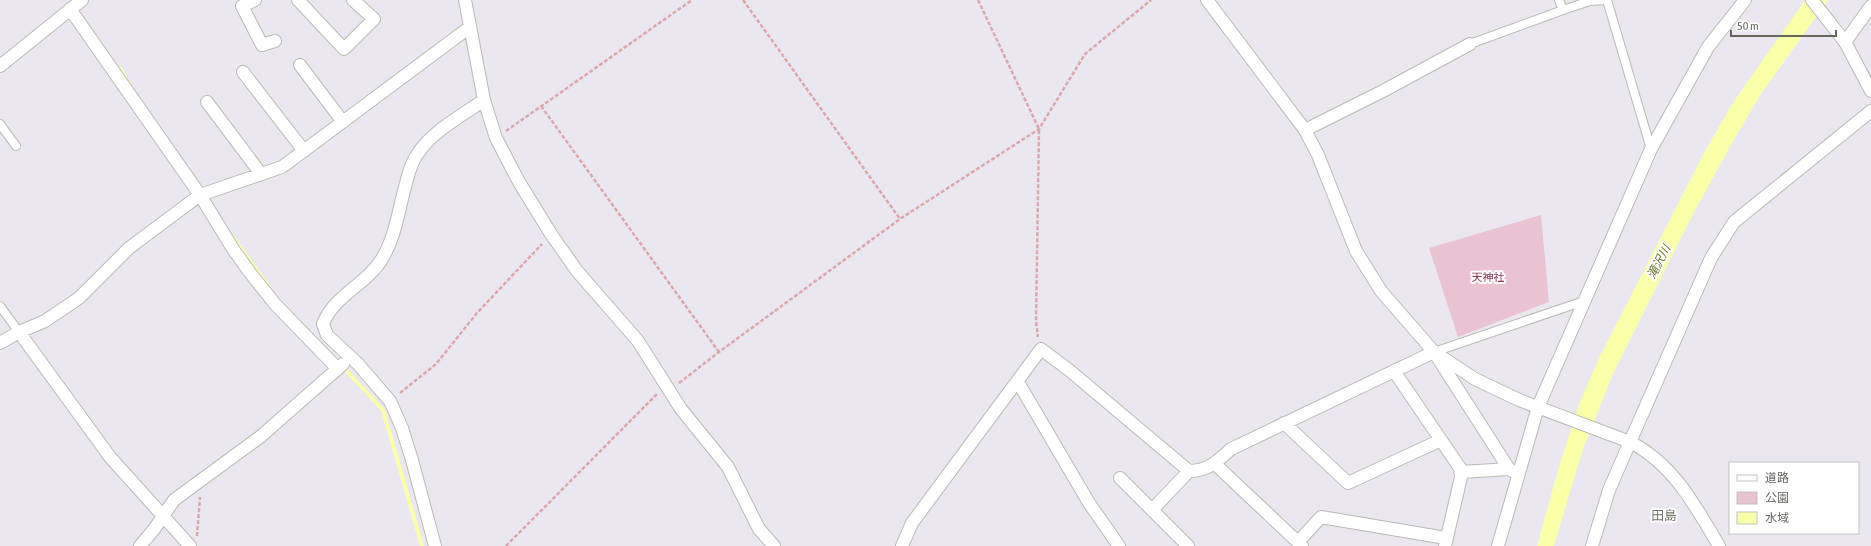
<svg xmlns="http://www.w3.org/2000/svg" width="1871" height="546" viewBox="0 0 1871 546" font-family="'Asap Condensed','Noto Sans JP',sans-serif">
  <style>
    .green { fill: #e9c3d2 }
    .water { fill: #faffa9 }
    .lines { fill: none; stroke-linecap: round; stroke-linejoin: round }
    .stream { stroke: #faffa9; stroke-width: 4 }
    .lane-casing { stroke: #b8bab2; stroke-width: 10 }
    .street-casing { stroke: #b8bab2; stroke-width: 14 }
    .secondary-casing { stroke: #babcb3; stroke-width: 14 }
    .path { stroke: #dca6ac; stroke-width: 2.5; stroke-dasharray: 4 2; stroke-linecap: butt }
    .lane { stroke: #fff; stroke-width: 8 }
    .street { stroke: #fff; stroke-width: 12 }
    .secondary { stroke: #fff; stroke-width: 12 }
    .labels { text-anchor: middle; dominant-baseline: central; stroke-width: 4; stroke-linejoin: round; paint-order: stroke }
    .park-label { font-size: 11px; fill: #913553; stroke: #fff }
    .water-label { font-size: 12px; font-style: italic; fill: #6d762e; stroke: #fff }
    .quarter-label { font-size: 13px; fill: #74756a; stroke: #fff }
  </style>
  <rect width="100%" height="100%" fill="#ebe7f1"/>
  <path class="green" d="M1541 215 1549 302 1458 337 1429 248Z"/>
  <path class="water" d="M1805 0H1828L1761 94 1732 143 1691 218 1613 374 1582 452 1554 546H1537L1558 470 1580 401 1600 356 1705 151 1732 104Z"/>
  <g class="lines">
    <path class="stream" d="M120 69 129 84
      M231 235 268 286
      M342 366 383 410 422 546"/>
    <g class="lane-casing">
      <path id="lane" d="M1559 0 1563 10
        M1607 0 1651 149
        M1470 44 1563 10 1590 1 1604 0
        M0 124 16 146
        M0 306 19 332
        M1434 352 1584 301"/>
    </g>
    <g class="street-casing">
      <path id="street" d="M255 0 242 6 262 45 275 41
        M298 0 344 49 374 19 353 0
        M465 0 484 100 496 138 519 182 551 234 577 271 638 341 681 409 728 467 759 529 774 546
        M1812 0 1845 42 1871 91
        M70 9 200 195 233 249 251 274 275 304 338 369
        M300 65 343 122
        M0 66 82 0
        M243 72 304 151
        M207 102 261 174
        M1305 130 1383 91 1470 44
        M19 332 110 457 190 546
        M0 343 19 332 45 321 79 298 129 248 200 195 282 167 470 27
        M1394 371 1460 468 1461 477 1445 546
        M1018 382 1089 503 1119 546
        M1284 423 1348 483 1441 440
        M1215 464 1302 546
        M1461 472 1509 469 1514 472
        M1120 478 1188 546
        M1152 510 1189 471
        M1298 542 1321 517 1446 538
        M140 546 155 528 174 500 260 437 343 364
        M435 546 412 460 402 428 390 401 358 364 327 335 323 324C334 295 366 285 382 259 399 231 400 194 412 164 424 135 460 117 484 100
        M902 546 912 523 1041 349 1069 370 1189 471C1208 471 1218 461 1231 449L1434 352 1509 469
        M1498 546 1538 407 1651 149 1708 47 1745 0
        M1719 546C1695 505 1673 464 1630 442L1711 258 1734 222 1871 111"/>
    </g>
    <g class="secondary-casing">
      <path id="secondary" d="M1207 0 1305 130 1318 155 1356 251 1381 291 1434 352 1475 379 1519 400 1630 442 1609 490 1592 546
        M1845 42 1871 6"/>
    </g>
    <path class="path" d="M743 0 900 219
      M978 0 1039 129 1036 322 1038 337
      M541 106 719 352
      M506 131 692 0
      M679 383 719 352 900 219 1039 129 1085 54 1151 0
      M400 393 436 364 477 313 542 244
      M197 536 200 497
      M506 546 658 393"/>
    <use href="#lane" class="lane"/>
    <use href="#street" class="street"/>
    <use href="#secondary" class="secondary"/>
  </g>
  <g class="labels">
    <g class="park-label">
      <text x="1488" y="277">天神社</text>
    </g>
    <g class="water-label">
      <text transform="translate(1659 262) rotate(-62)">滝沢川</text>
    </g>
    <g class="quarter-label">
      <text x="1664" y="515">田島</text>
    </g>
  </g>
  <rect x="1729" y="462" width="130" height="72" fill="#ffffff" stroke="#c2c3bf"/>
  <rect x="1737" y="475" width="20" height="6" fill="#ffffff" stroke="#c2c3bf"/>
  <text x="1765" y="482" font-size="12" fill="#66685e">道路</text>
  <rect x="1737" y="492" width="20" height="12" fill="#e9c3d2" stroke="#c2c3bf"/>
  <text x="1765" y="502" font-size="12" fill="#66685e">公園</text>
  <rect x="1737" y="512" width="20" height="12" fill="#faffa9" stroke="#c2c3bf"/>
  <text x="1765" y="522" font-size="12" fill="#66685e">水域</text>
  <path d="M1731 30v6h105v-6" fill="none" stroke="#66685e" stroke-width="2"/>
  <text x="1737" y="30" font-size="12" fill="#66685e" stroke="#ffffff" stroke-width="3" paint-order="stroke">50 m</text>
</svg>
